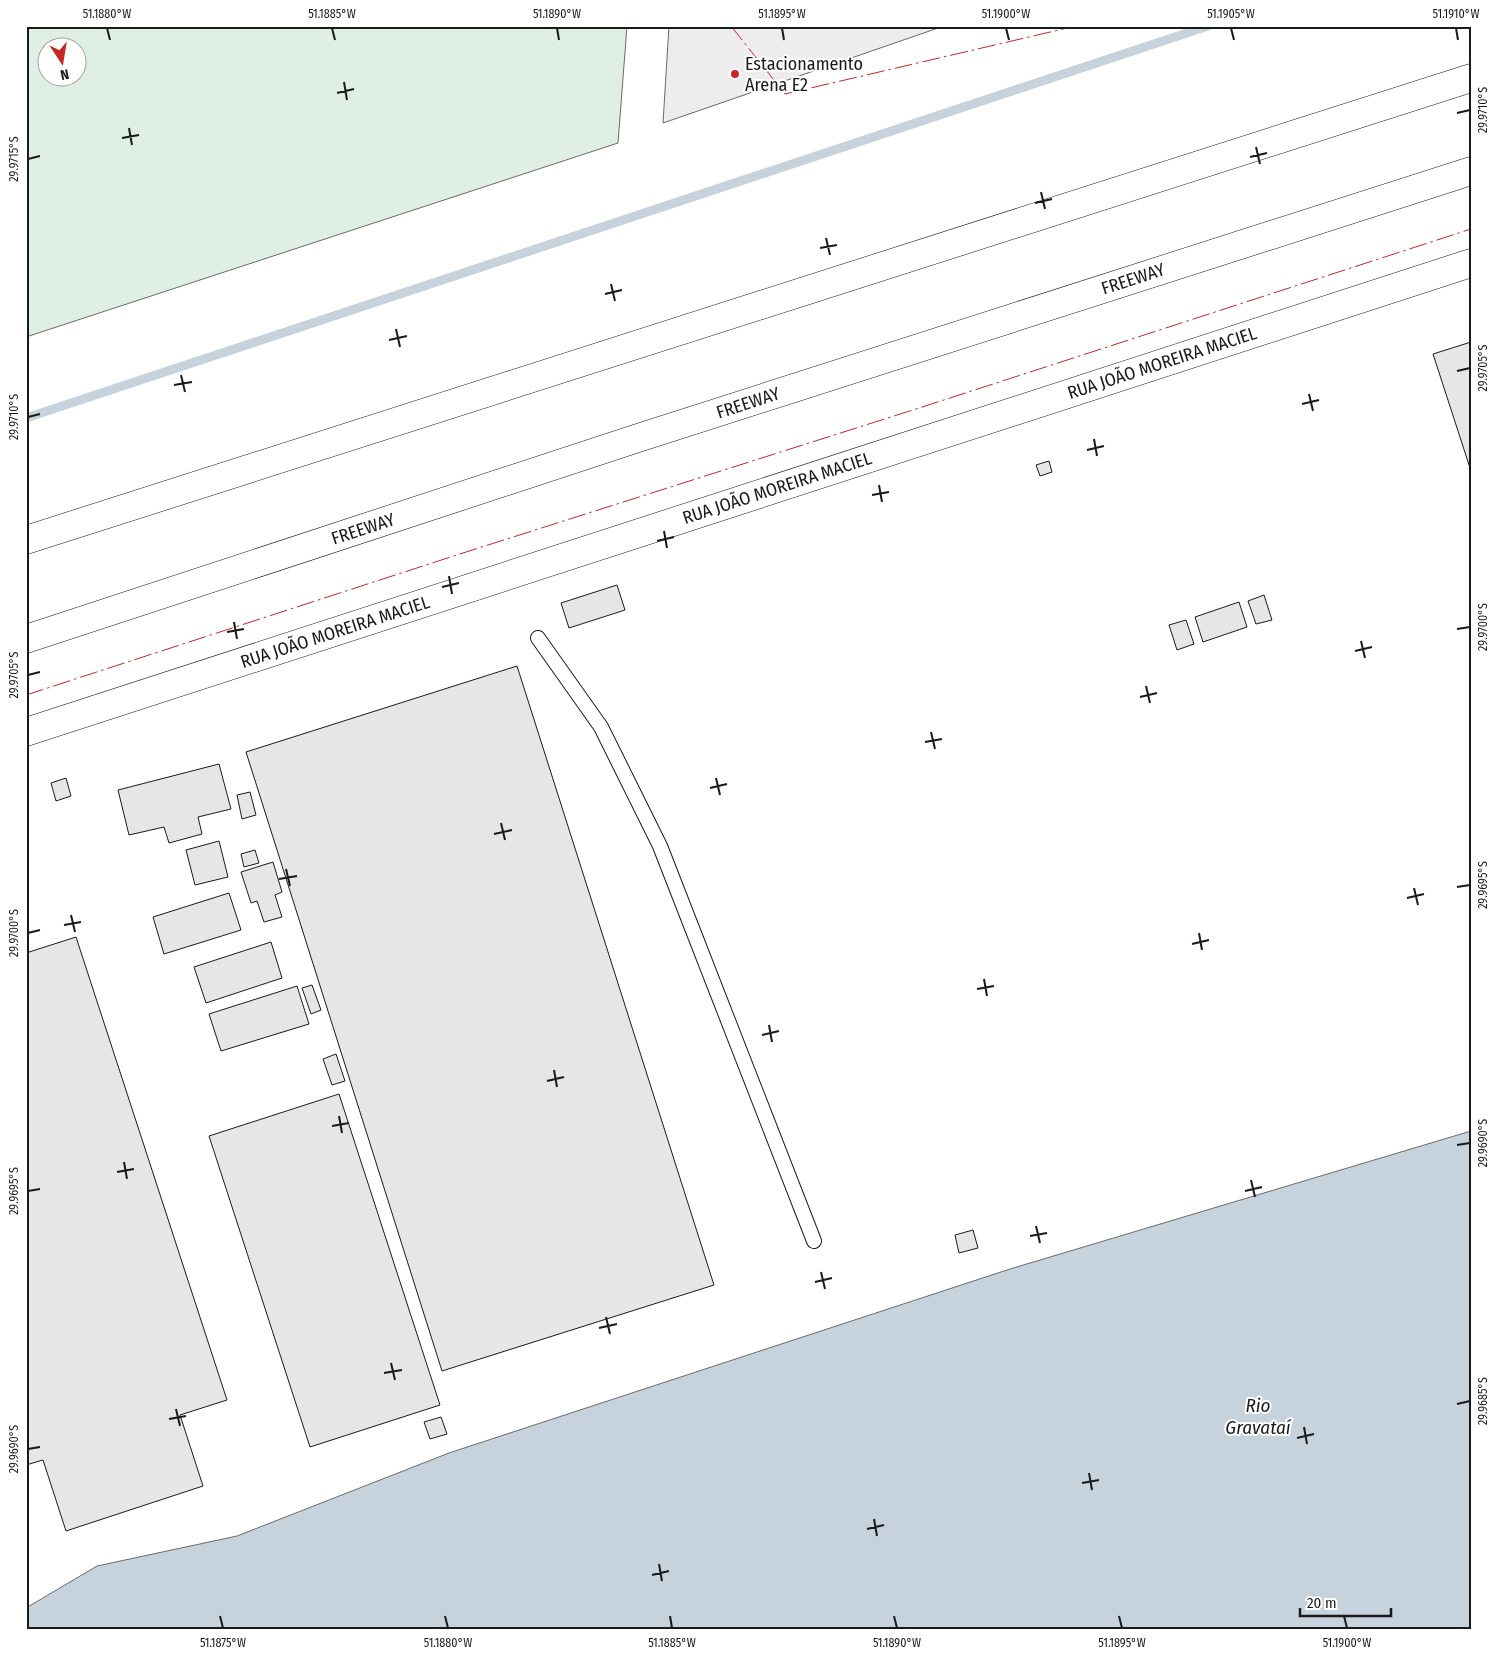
<svg xmlns="http://www.w3.org/2000/svg" width="1497" height="1656" viewBox="0 0 1497 1656" font-family="'Fira Sans Condensed',sans-serif">
  <style>
    .green { fill: #e0efe3; stroke: #6a6a6a; fill-rule: evenodd }
    .parking { fill: #ededed; stroke: #6a6a6a }
    .water { fill: #c6d2dc; stroke: #6a6a6a }
    .lines { fill: none; stroke-linecap: round; stroke-linejoin: round }
    .stream { stroke: #c6d2dc; stroke-width: 9 }
    .building { fill: #e6e6e6; stroke: #1a1a1a }
    .lane-casing { stroke: #1a1a1a; stroke-width: 16 }
    .secondary-casing { stroke: #1a1a1a; stroke-width: 29 }
    .highway-casing { stroke: #1a1a1a; stroke-width: 29 }
    .lane { stroke: #fff; stroke-width: 14 }
    .secondary { stroke: #fff; stroke-width: 28 }
    .highway { stroke: #fff; stroke-width: 28 }
    .power { stroke: #c62828; stroke-width: 1; stroke-dasharray: 18 4 2.5 4; stroke-linecap: butt }
    .ticks { fill: none; stroke: #1a1a1a; stroke-width: 2 }
    .poi-dot { fill: #c62828; stroke: #fff; stroke-width: 2 }
    .labels { text-anchor: middle; dominant-baseline: central; stroke-width: 4; stroke-linejoin: round; paint-order: stroke }
    .poi-label { font-size: 18px; fill: #1a1a1a; stroke: #fff; text-anchor: start }
    .street-label { font-size: 18px; fill: #1a1a1a; stroke: #fff }
    .water-label { font-size: 19px; font-style: italic; fill: #1a1a1a; stroke: #fff }
    .neatline { fill: none; stroke: #1a1a1a; stroke-width: 2 }
    .ticks-label { font-size: 12px; text-anchor: middle; fill: #1a1a1a }
  </style>
  <rect width="100%" height="100%" fill="#fff"/>
  <path class="green" d="M26 26H627L618 143 26 337ZM48 48H78V78H48Z"/>
  <path class="parking" d="M669 26H944L663 123Z"/>
  <path class="water" d="M1471 1131V1630H26V1608L97 1566 237 1536 449 1453 1010 1269Z"/>
  <g class="lines">
    <path class="stream" d="M26 418 1208 26"/>
  </g>
  <path class="building" d="M1471 342V471L1433 354Z
    M1049 461 1052 472 1040 476 1036 465Z
    M617 585 625 610 569 628 561 603Z
    M1264 595 1272 620 1256 624 1248 601Z
    M1239 602 1247 627 1203 642 1195 617Z
    M1186 620 1194 644 1177 650 1169 625Z
    M517 666 714 1285 442 1371 246 752Z
    M219 764 231 809 198 817 202 834 169 843 164 827 129 835 118 790Z
    M66 778 71 796 56 801 51 783Z
    M250 792 256 815 242 819 237 795Z
    M219 841 228 877 195 885 186 850Z
    M255 850 259 863 244 867 241 854Z
    M273 862 282 892 275 895 282 917 264 922 257 901 251 903 241 872Z
    M229 893 241 930 164 954 153 917Z
    M76 937 227 1400 180 1415 203 1486 66 1531 43 1460 26 1465V953Z
    M271 942 282 978 206 1003 194 967Z
    M312 985 321 1010 311 1014 302 988Z
    M297 986 309 1024 221 1051 209 1014Z
    M336 1054 345 1081 332 1085 323 1059Z
    M339 1094 440 1405 310 1447 209 1136Z
    M973 1230 978 1248 959 1253 955 1235Z
    M441 1417 447 1434 430 1439 424 1422Z"/>
  <g class="lines">
    <g class="lane-casing">
      <path id="lane" d="M538 638 601 727 660 846 814 1241"/>
    </g>
    <g class="secondary-casing">
      <path id="secondary" d="M26 732 1471 263"/>
    </g>
    <g class="highway-casing">
      <path id="highway" d="M26 540 1471 78
        M26 639 638 438 1471 171"/>
    </g>
    <use href="#lane" class="lane"/>
    <use href="#secondary" class="secondary"/>
    <use href="#highway" class="highway"/>
    <path class="power" d="M731 26 785 94 1076 26
      M26 695 466 552 916 409 1471 229"/>
  </g>
  <path class="ticks" d="M107 28 110 40M332 28 335 40M557 28 559 40M782 28 784 40M1006 28 1009 40M1231 28 1234 40M1456 28 1458 40M344 82 347 100M337 93 354 89M1457 113 1470 110M129 128 132 145M122 138 139 135M1256 147 1260 164M1250 157 1267 153M28 159 40 156M1041 192 1045 209M1035 203 1052 199M826 238 830 255M820 248 837 245M611 284 615 301M605 294 622 290M396 329 400 347M389 340 407 336M1457 371 1470 368M181 375 185 392M174 385 192 382M1309 394 1313 411M1302 404 1319 400M28 417 40 414M1094 439 1097 456M1087 450 1104 446M879 485 882 502M872 495 889 492M664 531 667 548M657 541 674 537M449 576 452 594M442 587 459 583M234 622 237 639M1457 629 1470 627M227 632 244 629M1361 641 1365 658M1355 651 1372 647M28 675 40 672M1146 686 1150 703M1140 697 1157 693M931 732 935 749M925 742 942 739M716 778 720 795M710 788 727 784M501 823 505 840M494 834 512 830M286 869 290 886M279 879 297 876M1457 887 1470 885M1414 888 1418 905M1407 898 1424 894M71 915 75 932M64 925 81 922M28 933 40 930M1199 933 1202 950M1192 944 1209 940M984 979 987 996M977 989 994 986M769 1025 772 1042M762 1035 779 1031M554 1070 557 1087M547 1081 564 1077M339 1116 342 1133M332 1126 349 1123M1457 1145 1470 1143M124 1162 127 1179M117 1172 134 1169M1251 1180 1255 1197M28 1191 40 1189M1245 1191 1262 1187M1036 1226 1040 1243M1030 1236 1047 1233M821 1272 825 1289M815 1282 832 1278M606 1317 610 1334M599 1328 617 1324M391 1363 395 1380M384 1373 402 1370M1457 1404 1470 1401M176 1409 180 1426M169 1419 186 1416M1304 1427 1307 1444M1297 1438 1314 1434M28 1449 40 1447M1089 1473 1092 1490M1082 1483 1099 1480M874 1519 877 1536M867 1529 884 1525M659 1564 662 1581M652 1575 669 1571M220 1616 223 1628M445 1616 448 1628M670 1616 672 1628M894 1616 897 1628M1119 1616 1122 1628M1344 1616 1347 1628"/>
  <circle class="poi-dot" cx="735" cy="74" r="5"/>
  <g class="labels">
    <g class="poi-label">
      <text x="745" y="64">Estacionamento<tspan x="745" dy="21">Arena E2</tspan></text>
    </g>
    <g class="street-label">
      <text transform="translate(1133 279) rotate(-18)">FREEWAY</text>
      <text transform="translate(1162 363) rotate(-18)">RUA JOÃO MOREIRA MACIEL</text>
      <text transform="translate(748 403) rotate(-18)">FREEWAY</text>
      <text transform="translate(777 488) rotate(-18)">RUA JOÃO MOREIRA MACIEL</text>
      <text transform="translate(363 529) rotate(-18)">FREEWAY</text>
      <text transform="translate(335 632) rotate(-18)">RUA JOÃO MOREIRA MACIEL</text>
    </g>
    <g class="water-label">
      <text x="1258" y="1405">Rio<tspan x="1258" dy="22">Gravataí</tspan></text>
    </g>
  </g>
  <rect width="1497" height="1656" fill="none" stroke="#ffffff" stroke-width="55"/>
  <g transform="translate(62 62) rotate(168)"><circle r="24" fill="#ffffff" stroke="#a3a3a3"/>
  <path d="M0-4L9 19L0 12L-9 19Z" fill="#c62828"/>
  <text y="-8" font-size="14" font-weight="bold" text-anchor="middle" fill="#1a1a1a">N</text>
  </g>
  <path d="M1300 1608v8h91v-8" fill="none" stroke="#1a1a1a" stroke-width="2.5"/>
  <text x="1307" y="1608" font-size="15" fill="#1a1a1a" stroke="#ffffff" stroke-width="4" paint-order="stroke">20 m</text>
  <rect x="28" y="28" width="1442" height="1600" class="neatline"/>
  <g class="ticks-label">
    <text x="107" y="18">51.1880°W</text>
    <text x="332" y="18">51.1885°W</text>
    <text x="557" y="18">51.1890°W</text>
    <text x="782" y="18">51.1895°W</text>
    <text x="1006" y="18">51.1900°W</text>
    <text x="1231" y="18">51.1905°W</text>
    <text x="1456" y="18">51.1910°W</text>
    <text transform="translate(1483 110) rotate(-90)" y="4">29.9710°S</text>
    <text transform="translate(14 159) rotate(-90)" y="4">29.9715°S</text>
    <text transform="translate(1483 368) rotate(-90)" y="4">29.9705°S</text>
    <text transform="translate(14 417) rotate(-90)" y="4">29.9710°S</text>
    <text transform="translate(1483 627) rotate(-90)" y="4">29.9700°S</text>
    <text transform="translate(14 675) rotate(-90)" y="4">29.9705°S</text>
    <text transform="translate(1483 885) rotate(-90)" y="4">29.9695°S</text>
    <text transform="translate(14 933) rotate(-90)" y="4">29.9700°S</text>
    <text transform="translate(1483 1143) rotate(-90)" y="4">29.9690°S</text>
    <text transform="translate(14 1191) rotate(-90)" y="4">29.9695°S</text>
    <text transform="translate(1483 1401) rotate(-90)" y="4">29.9685°S</text>
    <text transform="translate(14 1449) rotate(-90)" y="4">29.9690°S</text>
    <text x="223" y="1647">51.1875°W</text>
    <text x="448" y="1647">51.1880°W</text>
    <text x="672" y="1647">51.1885°W</text>
    <text x="897" y="1647">51.1890°W</text>
    <text x="1122" y="1647">51.1895°W</text>
    <text x="1347" y="1647">51.1900°W</text>
  </g>
</svg>
